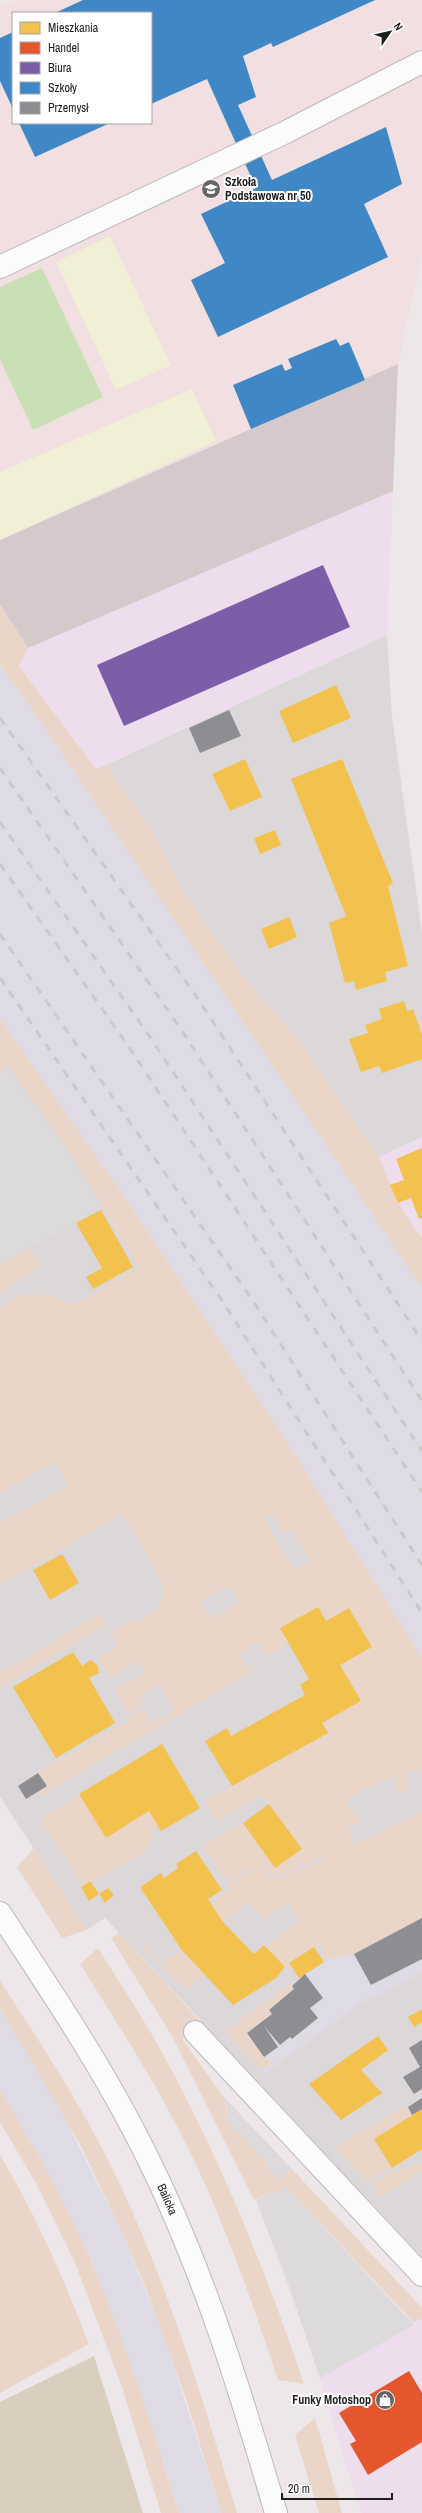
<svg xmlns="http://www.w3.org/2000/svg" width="422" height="2513" viewBox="0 0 422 2513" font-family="'Archivo Narrow',sans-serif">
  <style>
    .residential { fill: #dcd8da }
    .commercial { fill: #eeddec }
    .industrial { fill: #dfdbe4 }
    .education { fill: #f2dfe1; fill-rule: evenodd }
    .construction { fill: #d6c9cb }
    .grass { fill: #e9d6c9; fill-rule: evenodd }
    .forest { fill: #dacfbf }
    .park { fill: #f1efd6 }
    .pitch { fill: #c9dfb4 }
    .parking { fill: #dddadb }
    .homes { fill: #f2c14e }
    .shops { fill: #e4572e }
    .offices { fill: #7b5ea7 }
    .schools { fill: #3f88c5 }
    .industry { fill: #8d8d92 }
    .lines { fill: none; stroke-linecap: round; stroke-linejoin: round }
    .pedestrian-casing { stroke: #bbb8ba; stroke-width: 24 }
    .minor-casing { stroke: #bbb8ba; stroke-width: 24 }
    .tertiary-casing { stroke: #bbb8ba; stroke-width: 24 }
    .pedestrian { stroke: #fcfbfc; stroke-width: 22 }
    .minor { stroke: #fcfbfc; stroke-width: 22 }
    .tertiary { stroke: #fcfbfc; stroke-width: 22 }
    .rail { stroke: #cac9ca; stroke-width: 3; stroke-dasharray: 8 8; stroke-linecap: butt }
    .labels { text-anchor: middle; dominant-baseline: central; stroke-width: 4; stroke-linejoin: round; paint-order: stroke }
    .poi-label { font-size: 12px; font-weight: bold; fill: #1e1e1e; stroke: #fff; text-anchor: start }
    .street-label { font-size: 12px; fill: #1e1e1e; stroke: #fff }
  </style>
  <rect width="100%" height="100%" fill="#ede7ea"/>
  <path class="residential" d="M387 635 392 717 422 932V1137L379 1157 297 1038 243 976 183 891 152 831 106 765Z
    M0 1064 61 1140 249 1440 422 1733V2257L105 1918 87 1930 0 1797Z"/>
  <path class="commercial" d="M393 491 387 635 96 769 19 666 28 648Z
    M422 1137V1239L398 1203 379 1157Z
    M256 2200 413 2322 422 2319V2513H361L308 2342Z"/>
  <path class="industrial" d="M0 665 25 699 422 1285V1733L249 1440 61 1140 0 1064Z
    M422 1919V1972L361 2003 265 2073 225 2030 328 1959 354 1954Z
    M0 2008 60 2108 120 2228 164 2336 221 2513H179L166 2470 91 2260 48 2174 0 2090Z"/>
  <path class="education" d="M15 0H422V254L398 364 0 540V7ZM13 13H151V123H13Z"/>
  <path class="construction" d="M398 364 393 491 28 648 0 605V540Z"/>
  <path class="grass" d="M0 605 28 648 19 666 96 769 106 765 152 831 183 891 243 976 297 1038 379 1157 398 1203 422 1239V1287L25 699 0 665Z
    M0 1019 121 1192 292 1450 422 1658V1777L416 1769 404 1776 409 1789 400 1793 391 1777 351 1796 347 1803 360 1822 348 1829 354 1845 422 1812V1919L354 1954 328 1959 321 1944 285 1967 264 1945 299 1923 289 1903 264 1919 248 1903 223 1922 211 1902 231 1889 226 1881 263 1868 270 1878H281L324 1858 323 1855 278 1877 272 1875 264 1866 224 1879 203 1846 243 1823 275 1868 302 1849 263 1795 216 1821 205 1801 327 1733 322 1723 360 1701 340 1665 326 1621 318 1607 281 1628 289 1643 267 1656 259 1642 239 1653 247 1667 252 1665 255 1670 41 1796 39 1791 47 1786 38 1773 129 1720V1717L143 1709 153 1723 175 1710 160 1684C150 1690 140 1693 141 1706L128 1714 114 1687 118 1685 120 1687 146 1673 139 1661 110 1678 97 1658 118 1645 112 1635 113 1631 127 1621 140 1620 156 1610 164 1592 160 1579 123 1514 0 1585V1523L69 1486 55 1462 0 1493V1308L21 1295 45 1294 75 1304 139 1267 61 1140 0 1071ZM272 1514 283 1533 291 1529 310 1561 294 1570 264 1518ZM228 1586 239 1603 211 1619 200 1602Z
    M30 1248 41 1266 0 1293V1265Z
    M100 1614 106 1625 0 1688V1673Z
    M79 1794 106 1838 149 1811 158 1825 146 1851 92 1883 90 1881 83 1885 40 1820Z
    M34 1848 87 1930 62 1938 17 1867Z
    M119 1933 201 2022 182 2039 226 2100 227 2121 268 2164 266 2166 279 2179 292 2169 422 2308V2319L413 2322 286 2187 254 2200 173 2038 111 1938Z
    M141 1939 163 1964 181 1949 205 1975 186 1990 139 1941Z
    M98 1948C120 1983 144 2019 164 2056 221 2161 266 2271 304 2384L278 2380C252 2301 224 2221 187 2146 156 2083 117 2023 80 1964Z
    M0 1981C42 2045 84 2109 117 2178 168 2286 203 2399 237 2513H221L186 2399 146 2289 120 2228 80 2144 0 2008Z
    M290 1984 294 1989 269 2010 272 2014 247 2033 272 2064 260 2069 224 2031Z
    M0 2090C33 2145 66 2202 91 2261 125 2343 153 2428 179 2513H161L121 2384 75 2263 37 2185 0 2122Z
    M406 2105 412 2115 392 2168 367 2181 335 2148Z
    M0 2155C37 2217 63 2277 89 2344L0 2393Z
    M422 2163V2171L382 2197 371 2185 392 2172Z
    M315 2418 342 2513H319L295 2435Z"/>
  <path class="forest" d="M94 2356 143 2513H0V2402Z"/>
  <path class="park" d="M110 236 171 365 116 390 56 262Z
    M192 389 216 441 0 540V472Z"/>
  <path class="pitch" d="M42 268 103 397 33 430 0 359V287Z"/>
  <path class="parking" d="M8 1067 61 1140 103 1207 0 1265V1071Z
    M223 2096 292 2169 279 2180 266 2166 268 2164 227 2121V2104Z
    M286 2187 414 2325 320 2378 287 2280 256 2200Z"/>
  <path class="homes" d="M336 685 351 718 293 743 279 711Z
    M245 759 262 797 230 811 212 774Z
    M342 759 393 883 388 886 408 966 385 972 387 981 356 990 354 981 345 983 329 923 346 916 291 779Z
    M275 830 281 845 260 854 254 838Z
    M289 917 297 937 269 949 261 929Z
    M404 1001 407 1011 413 1009 422 1035V1059L382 1073 379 1066 361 1072 349 1039 368 1033 365 1025 382 1019 379 1009Z
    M422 1148V1218L419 1219 411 1198 398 1203 390 1185 404 1180 396 1159Z
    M101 1210 133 1267 93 1289 86 1277 102 1268 76 1223Z
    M62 1554 79 1583 50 1600 33 1570Z
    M318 1607 326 1621 349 1608 372 1647 340 1665 361 1701 322 1723 328 1733 232 1786 205 1741 227 1728 231 1736 305 1695 300 1685 309 1679 280 1628Z
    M73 1652 82 1666 91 1660 98 1666 99 1673 89 1678 115 1723 56 1758 13 1687Z
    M162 1744 200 1808 161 1831 149 1811 106 1838 79 1794Z
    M269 1804 302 1849 275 1868 243 1823Z
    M196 1851 222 1890 208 1899 223 1922 254 1954 264 1945 285 1967 276 1978 233 2005 181 1949 140 1887 161 1873 164 1878 178 1868 176 1864Z
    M90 1881 99 1894 108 1888 114 1895 105 1903 99 1894 89 1901 81 1887Z
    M314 1947 324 1962 299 1978 289 1963Z
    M422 2009V2022L414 2027 408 2017Z
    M378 2036 388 2050 361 2070 382 2093 341 2120 309 2084Z
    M422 2109V2149L392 2168 374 2139Z"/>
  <path class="shops" d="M409 2371 422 2393V2442L368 2475 350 2444 356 2441 339 2413Z"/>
  <path class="offices" d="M323 565 350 627 124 726 97 665Z"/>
  <path class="schools" d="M83 0H375L273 47 271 43 243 56 256 97 238 105 272 180 386 127 402 184 364 204 388 257 218 337 191 280 225 263 201 214 256 188 207 79 151 104V13H55Z
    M13 32V109L0 81V38Z
    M19 123H110L35 157Z
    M336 339 340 346 349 342 365 380 251 429 233 385 282 364 285 371 292 368 288 359Z"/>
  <path class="industry" d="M229 710 241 736 200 753 189 728Z
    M38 1773 47 1786 26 1799 18 1786Z
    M422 1918V1959L371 1985 354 1954Z
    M305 1974 323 1998 310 2008 318 2018 292 2039 290 2037 280 2045 264 2026 278 2047 264 2057 247 2033 272 2014 269 2010 294 1989 292 1986Z
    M422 2040V2089L414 2094 403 2077 420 2067 409 2048Z
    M422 2098V2109L412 2115 408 2107Z"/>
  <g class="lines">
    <g class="pedestrian-casing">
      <path id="pedestrian" d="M0 267 286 132 422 62"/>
    </g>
    <g class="minor-casing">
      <path id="minor" d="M195 2032 422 2275"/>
    </g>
    <g class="tertiary-casing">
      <g id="tertiary">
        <path id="s1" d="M0 1913C46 1984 94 2054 133 2129 197 2250 238 2382 276 2513"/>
      </g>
    </g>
    <use href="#pedestrian" class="pedestrian"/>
    <use href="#minor" class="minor"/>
    <use href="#tertiary" class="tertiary"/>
    <path class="rail" d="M0 718 196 996 422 1341
      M0 768 180 1028 422 1401
      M0 822 152 1040 422 1451
      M0 864 131 1050 422 1492
      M0 934 251 1298 422 1565
      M0 978 223 1302 422 1613"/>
  </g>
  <defs>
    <g id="school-disc" transform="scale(1)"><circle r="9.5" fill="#666465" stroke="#fff"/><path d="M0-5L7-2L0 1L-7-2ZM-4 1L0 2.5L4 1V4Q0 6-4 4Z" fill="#fff"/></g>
    <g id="shop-disc" transform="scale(1)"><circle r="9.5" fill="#666465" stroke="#fff"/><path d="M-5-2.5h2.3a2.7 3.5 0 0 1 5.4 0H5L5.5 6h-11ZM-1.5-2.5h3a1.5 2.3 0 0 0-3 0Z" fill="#fff"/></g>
  </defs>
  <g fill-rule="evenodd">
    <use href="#school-disc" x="211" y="189"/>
    <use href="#shop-disc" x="385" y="2400"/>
  </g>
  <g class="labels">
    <g class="poi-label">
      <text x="225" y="182">Szkoła<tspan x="225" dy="14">Podstawowa nr 50</tspan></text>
      <text x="371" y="2400" text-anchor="end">Funky Motoshop</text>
    </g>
    <g class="street-label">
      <text stroke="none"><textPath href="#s1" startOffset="332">Balicka</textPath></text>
    </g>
  </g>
  <rect x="12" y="12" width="140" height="112" fill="#ffffff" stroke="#a5a5a5"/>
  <rect x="20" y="22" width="20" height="12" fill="#f2c14e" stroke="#a5a5a5"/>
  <text x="48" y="32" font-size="12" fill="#1e1e1e">Mieszkania</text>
  <rect x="20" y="42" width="20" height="12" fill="#e4572e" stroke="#a5a5a5"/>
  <text x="48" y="52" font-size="12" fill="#1e1e1e">Handel</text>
  <rect x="20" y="62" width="20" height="12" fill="#7b5ea7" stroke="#a5a5a5"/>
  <text x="48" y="72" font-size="12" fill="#1e1e1e">Biura</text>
  <rect x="20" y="82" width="20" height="12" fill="#3f88c5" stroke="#a5a5a5"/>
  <text x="48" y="92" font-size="12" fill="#1e1e1e">Szkoły</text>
  <rect x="20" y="102" width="20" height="12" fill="#8d8d92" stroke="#a5a5a5"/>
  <text x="48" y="112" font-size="12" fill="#1e1e1e">Przemysł</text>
  <g transform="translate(390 32) rotate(56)" stroke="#ffffff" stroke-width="3" paint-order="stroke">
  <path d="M0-3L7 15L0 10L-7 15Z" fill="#1e1e1e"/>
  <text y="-6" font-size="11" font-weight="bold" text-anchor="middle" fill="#1e1e1e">N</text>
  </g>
  <path d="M282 2493v6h110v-6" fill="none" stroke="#1e1e1e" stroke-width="2"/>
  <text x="288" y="2493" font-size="12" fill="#1e1e1e" stroke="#ffffff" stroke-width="3" paint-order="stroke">20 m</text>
</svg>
